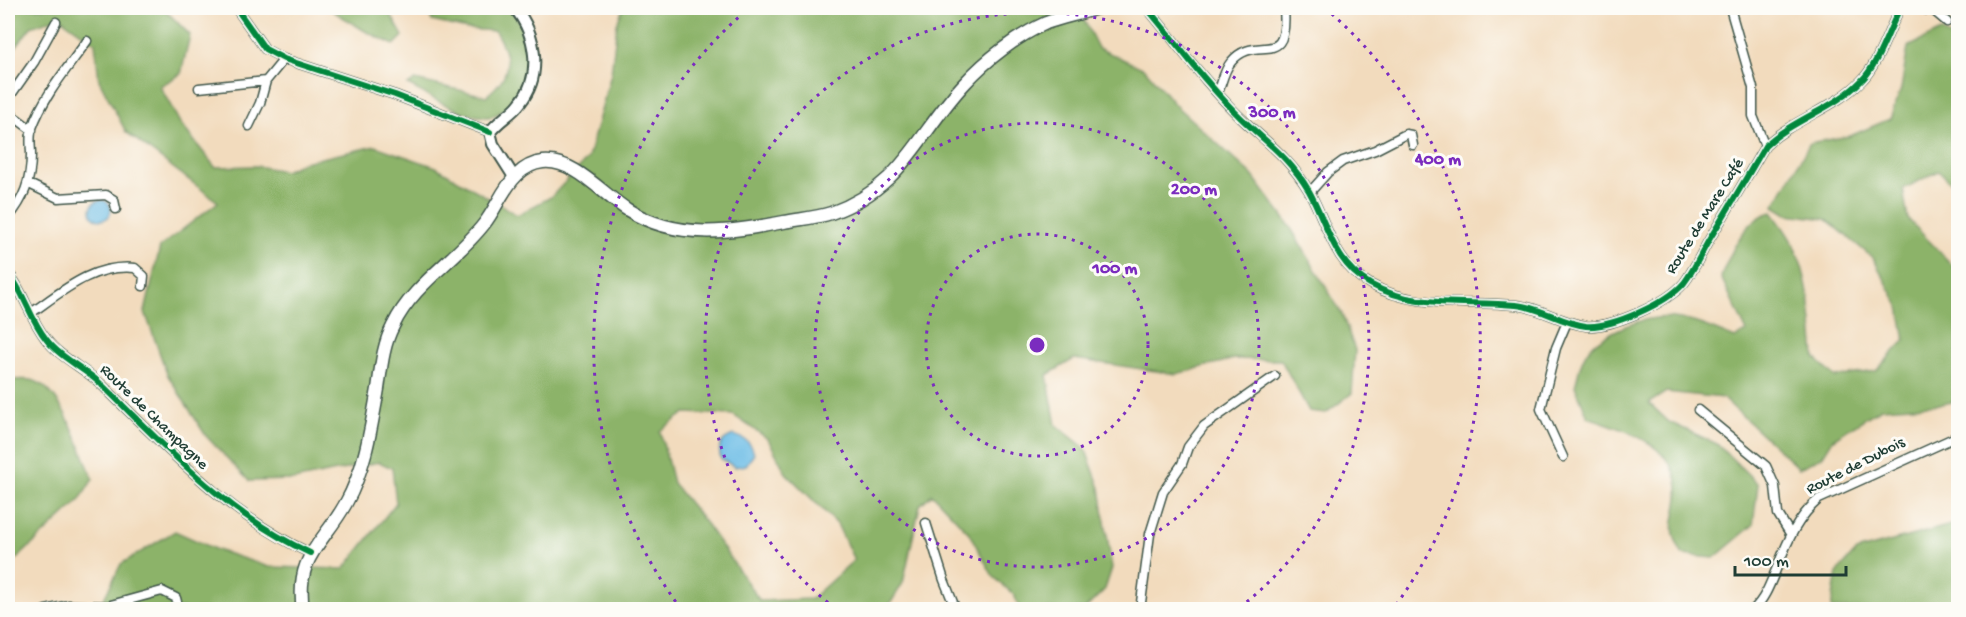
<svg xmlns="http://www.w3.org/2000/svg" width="1966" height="617" viewBox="0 0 1966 617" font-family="'Gochi Hand',sans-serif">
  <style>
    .forest { fill: #8cb369; stroke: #56784e; stroke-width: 1.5; fill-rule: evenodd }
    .water { fill: #6bbce6; stroke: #457c8d; stroke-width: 1.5 }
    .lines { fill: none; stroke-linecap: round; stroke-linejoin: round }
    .minor-casing { stroke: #3f5549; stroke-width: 11 }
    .tertiary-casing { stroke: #3f5549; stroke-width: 14 }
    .secondary-casing { stroke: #3f5549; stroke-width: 15 }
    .minor { stroke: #fff; stroke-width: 8 }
    .tertiary { stroke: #fff; stroke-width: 10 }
    .secondary { stroke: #fff; stroke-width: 12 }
    .cycleway-casing { stroke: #fdfcf7; stroke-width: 10 }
    .cycleway { stroke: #00873e; stroke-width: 6 }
    .ring { fill: none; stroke: #7b2cbf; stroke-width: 3; stroke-dasharray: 3 6 }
    .labels { text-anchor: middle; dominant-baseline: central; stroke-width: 6; stroke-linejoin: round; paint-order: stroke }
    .street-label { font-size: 16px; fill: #1f3d34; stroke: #fdfcf7 }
    .centre { fill: #7b2cbf; stroke: #fdfcf7; stroke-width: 3 }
    .ring-label { font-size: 18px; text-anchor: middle; font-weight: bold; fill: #7b2cbf; stroke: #fdfcf7; stroke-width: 6; stroke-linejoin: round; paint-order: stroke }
  </style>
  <rect width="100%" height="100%" fill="#fdfcf7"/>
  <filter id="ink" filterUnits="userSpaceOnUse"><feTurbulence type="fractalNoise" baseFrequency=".0167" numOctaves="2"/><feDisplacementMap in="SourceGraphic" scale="12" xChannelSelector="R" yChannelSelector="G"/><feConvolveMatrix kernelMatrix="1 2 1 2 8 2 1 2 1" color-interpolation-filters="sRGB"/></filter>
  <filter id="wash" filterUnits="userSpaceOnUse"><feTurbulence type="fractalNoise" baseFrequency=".008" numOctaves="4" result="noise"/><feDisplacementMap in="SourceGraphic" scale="24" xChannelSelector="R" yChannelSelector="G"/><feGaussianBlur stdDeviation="1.35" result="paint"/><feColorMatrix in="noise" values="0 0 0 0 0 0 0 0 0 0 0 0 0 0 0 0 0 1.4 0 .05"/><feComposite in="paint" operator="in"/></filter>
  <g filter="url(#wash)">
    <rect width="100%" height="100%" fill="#f2dbbd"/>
    <path class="forest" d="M8 8H163L190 35 181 74 160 86 180 123 215 167 256 166 285 171 304 162 375 146 436 167 517 215 551 197 588 158 611 74 617 24 623 8H1078L1098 48 1145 69 1176 106 1252 175 1289 225 1342 314 1355 350 1352 393 1326 413 1309 411 1281 360 1234 359 1176 374 1074 359 1047 375 1056 425 1085 448 1100 488 1112 568 1105 589 1085 609H1020L1014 595 993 576 969 533 932 494 920 505 903 583 887 609H99L121 564 175 531 217 550 269 567 344 569 396 503 392 468 379 462 294 480 249 481 206 436 167 374 145 312 160 247 218 202 126 132 99 80 95 43 59 17 31 27 8 57ZM685 413 733 415 768 439 786 473 837 524 854 560 811 599 760 601 707 525 673 483 660 431Z
      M328 8H387L403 36 394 45 365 31Z
      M427 8H511C516 17 523 26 527 36 536 61 526 93 506 108 500 113 493 118 485 117 459 115 431 97 408 85L415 80 486 96C513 75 511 58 495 31L467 29 432 21Z
      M1941 31 1958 43V189L1939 171 1903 189 1908 219 1958 271V401L1942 404 1881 408 1833 439 1822 457 1799 468 1723 398 1666 392 1649 403 1669 422 1717 444 1758 484 1753 525 1714 558 1683 555C1667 528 1675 525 1678 497 1682 447 1626 430 1588 417L1575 386C1578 376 1580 363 1585 355 1590 344 1603 337 1613 332 1662 307 1687 318 1735 338L1747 332 1721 277C1731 252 1744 219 1772 212 1779 222 1788 233 1793 244 1810 278 1812 321 1815 358L1835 377 1876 371 1905 340 1899 306 1873 258 1826 219 1787 214 1774 206 1810 143 1850 136 1890 119 1901 89 1908 47Z
      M8 380C15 380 24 379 31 380 62 386 82 453 93 479L79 501 8 567Z
      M1958 523V609H1831L1837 573 1856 551Z"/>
    <path class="water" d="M91 210a10 10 0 1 1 20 0a10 10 0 1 1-20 0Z
      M734 435C745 439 751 441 754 454L746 465 735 467 721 459C717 446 721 439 734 435Z"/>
  </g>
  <g filter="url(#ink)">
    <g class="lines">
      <g class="minor-casing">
        <path id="minor" d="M236 8 265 49 284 59 395 95 490 132
          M1147 8C1178 45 1207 85 1241 118 1268 144 1289 157 1309 191 1328 225 1333 263 1370 284 1416 310 1466 300 1516 305 1540 307 1561 323 1586 326 1612 328 1667 303 1684 283 1694 270 1701 254 1709 240 1728 209 1747 177 1765 146 1793 119 1834 109 1861 81 1878 65 1889 29 1900 8
          M1730 8 1753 88V116L1765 146
          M1914 8 1934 11 1947 22
          M199 88 266 81 284 59
          M1218 93C1222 83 1224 70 1231 62 1256 31 1289 73 1284 8
          M249 126 260 103 266 81
          M32 130 13 116 8 99 34 62 56 22
          M29 184 58 198 106 195 114 200 116 209
          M1310 192 1328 172 1343 161 1375 150 1406 134 1411 135 1413 145
          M8 218C24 199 31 181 31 155 31 146 29 137 32 128 44 95 67 69 87 41
          M8 272C24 292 30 319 46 339 60 358 86 369 102 385 167 448 227 515 310 553
          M31 313C64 290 93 264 135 268L144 276 143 286
          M1698 410 1766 466 1775 486 1778 514 1791 535
          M1563 457 1541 409 1556 348 1567 322
          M926 523 944 580 956 610
          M45 610 68 605 107 606 162 591 176 598 179 610
          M1140 610 1150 534 1163 492 1182 464 1188 447 1204 426 1275 376
          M1753 610C1766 598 1771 581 1778 565 1788 540 1798 517 1819 499L1958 436"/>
      </g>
      <g class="tertiary-casing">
        <path id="tertiary" d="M514 177 493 144 490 132C499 120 512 114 520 103 543 75 536 34 515 8"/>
      </g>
      <g class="secondary-casing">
        <path id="secondary" d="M303 610C295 555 323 545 346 503 365 469 371 428 378 389 381 368 383 345 393 326 413 284 456 260 484 224 496 209 503 188 517 175 524 168 533 163 543 162 575 159 602 194 628 210 678 241 730 232 784 222 799 219 816 218 831 213 904 187 917 134 965 83 986 60 1017 36 1046 23 1062 17 1080 14 1097 8"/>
      </g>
      <use href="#minor" class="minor"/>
      <use href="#tertiary" class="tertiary"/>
      <use href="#secondary" class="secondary"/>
      <g class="cycleway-casing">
        <path id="cycleway" d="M236 8 265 49 284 59 395 95 490 132
          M1147 8C1178 45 1207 85 1241 118 1268 144 1289 157 1309 191 1328 225 1333 263 1370 284 1416 310 1466 300 1516 305 1540 307 1561 323 1586 326 1612 328 1667 303 1684 283 1694 270 1701 254 1709 240 1728 209 1747 177 1765 146 1793 119 1834 109 1861 81 1878 65 1889 29 1900 8
          M8 272C24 292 30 319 46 339 60 358 86 369 102 385 167 448 227 515 310 553"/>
      </g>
      <use href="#cycleway" class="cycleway"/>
    </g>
  </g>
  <g class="ring">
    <circle cx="1037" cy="345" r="111"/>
    <circle cx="1037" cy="345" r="222"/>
    <path d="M835 608A332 332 0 1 1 1239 608"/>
    <path d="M681 609A443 443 0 0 1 749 8M1325 8A443 443 0 0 1 1393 609"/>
  </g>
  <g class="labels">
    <g class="street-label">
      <text transform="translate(1706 217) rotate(-58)">Route de Mare Café</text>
      <text transform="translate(153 418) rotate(44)">Route de Champagne</text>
      <text transform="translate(1856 467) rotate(-27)">Route de Dubois</text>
    </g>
  </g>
  <circle cx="1037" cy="345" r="9" class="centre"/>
  <g class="ring-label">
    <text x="1272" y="117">300 m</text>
    <text x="1438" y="164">400 m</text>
    <text x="1194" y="194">200 m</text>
    <text x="1115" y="273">100 m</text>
  </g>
  <rect width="1966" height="617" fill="none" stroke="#fdfcf7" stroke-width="30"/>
  <path d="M1735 566v9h111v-9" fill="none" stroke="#1f3d34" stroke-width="3"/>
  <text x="1744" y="566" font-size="18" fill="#1f3d34" stroke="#fdfcf7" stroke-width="4.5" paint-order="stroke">100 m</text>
</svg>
